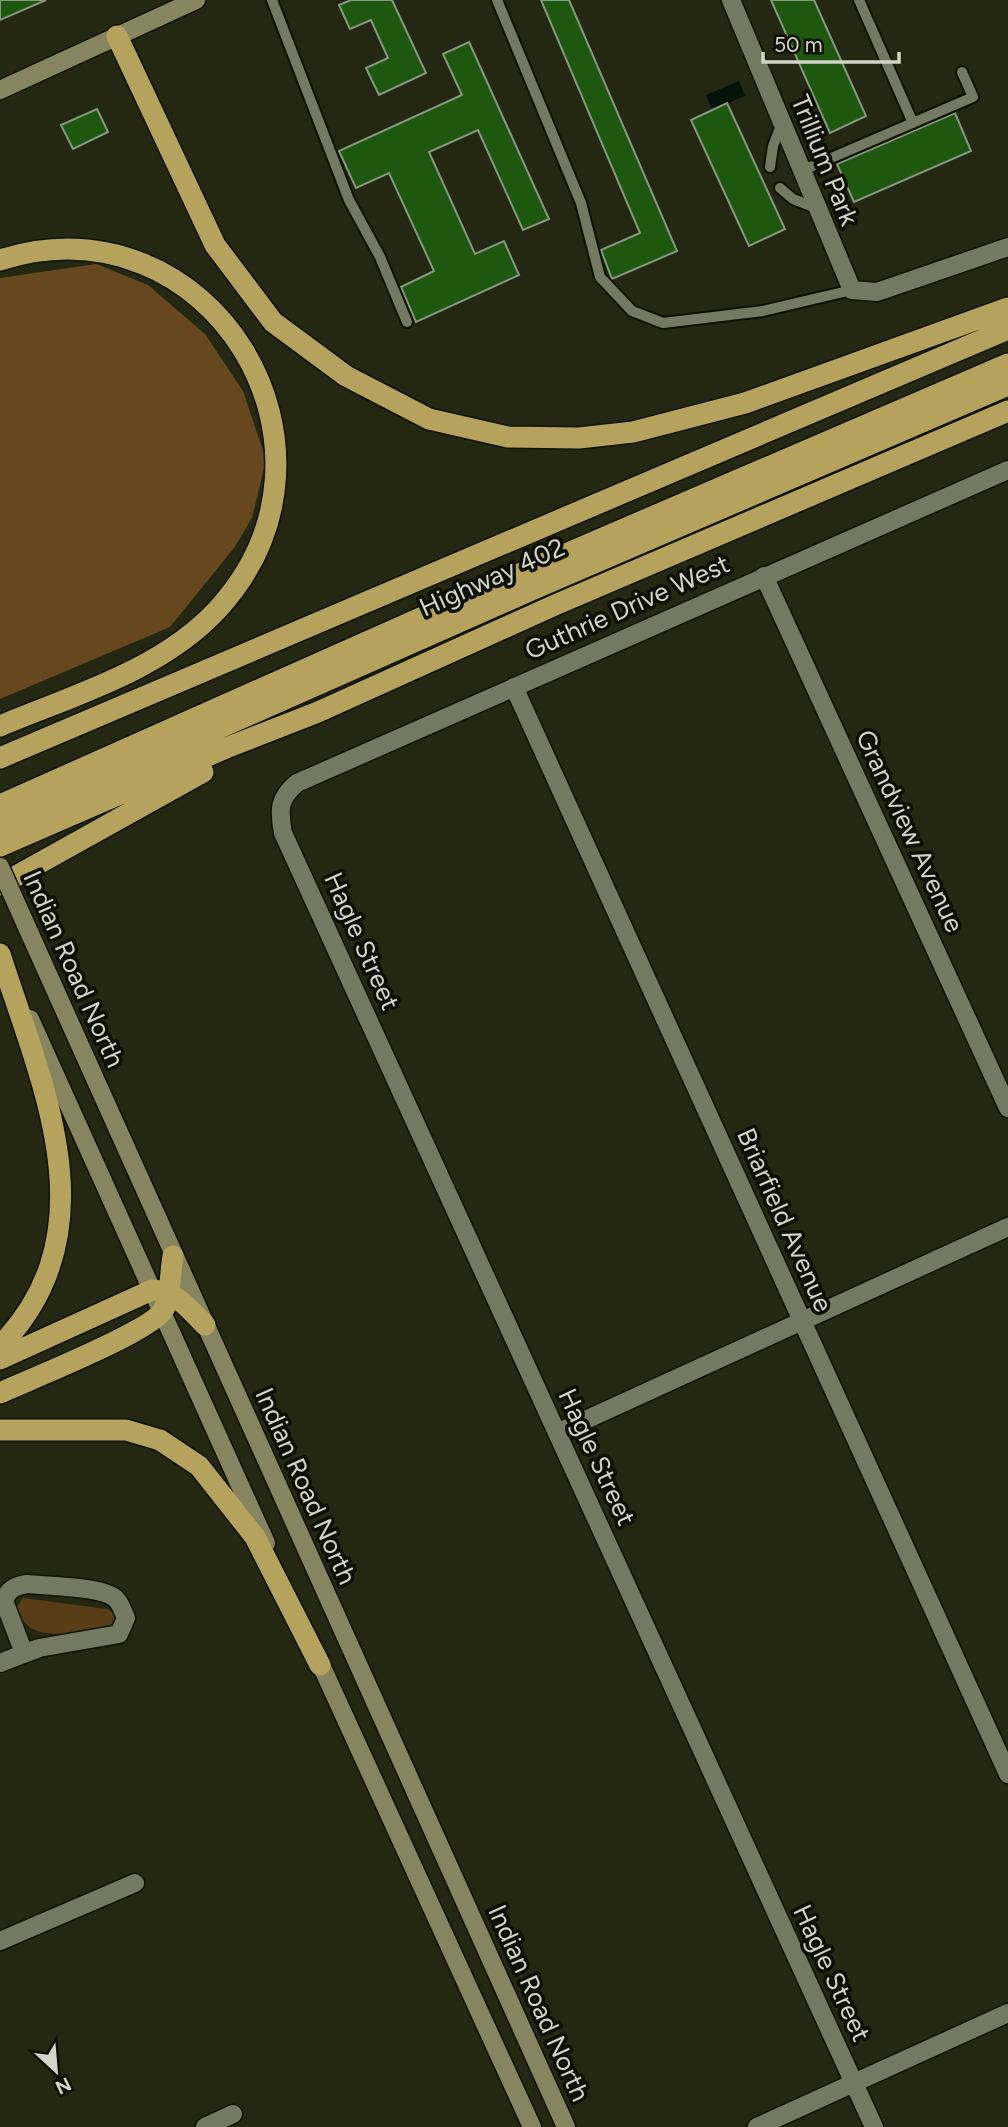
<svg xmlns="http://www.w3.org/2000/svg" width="1008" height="2127" viewBox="0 0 1008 2127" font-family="Figtree,sans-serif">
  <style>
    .green { fill: #583d17 }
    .forest { fill: #67481e }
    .water { fill: #06130d }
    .building { fill: #1e570e; stroke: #859681; stroke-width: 2 }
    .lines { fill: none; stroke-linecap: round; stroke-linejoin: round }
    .lane-casing { stroke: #0d1100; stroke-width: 14 }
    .street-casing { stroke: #0d1100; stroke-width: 21 }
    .secondary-casing { stroke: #0d1100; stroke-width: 21 }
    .highway-casing { stroke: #0d1100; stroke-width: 24 }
    .lane { stroke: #747961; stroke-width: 10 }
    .street { stroke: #747961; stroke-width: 18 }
    .secondary { stroke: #878560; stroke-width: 18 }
    .highway { stroke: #b4a25d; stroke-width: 21 }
    .secondary-bridge-casing { stroke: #0d1100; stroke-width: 21; stroke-linecap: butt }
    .secondary-bridge { stroke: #878560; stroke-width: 18 }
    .labels { text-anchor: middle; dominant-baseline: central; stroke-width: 7; stroke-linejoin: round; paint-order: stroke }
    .street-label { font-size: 26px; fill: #d1d4c6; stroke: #0e1007 }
  </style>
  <rect width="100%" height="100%" fill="#242812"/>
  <path class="green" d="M23 1598 107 1609 114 1613V1625L106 1629C74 1631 30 1647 16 1608Z"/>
  <path class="forest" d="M96 264 148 285 205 334 243 391 266 460 252 518 234 548 170 627 0 699V278Z"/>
  <path class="water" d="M739 81 745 96 712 110 706 95Z"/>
  <path class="building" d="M0 0H46L0 20Z
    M351 0H392L426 73 379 95 366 68 388 58 371 20 350 29 339 5Z
    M541 0H569L677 251 612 279 601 250 640 233Z
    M771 0H814L866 116 830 133Z
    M469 42 549 219 523 230 478 130 429 152 475 254 504 241 519 275 416 322 401 287 434 271 389 173 356 188 339 151 462 95 443 54Z
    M727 103 785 229 749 246 691 120Z
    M97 109 108 132 73 149 61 125Z
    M955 113 971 151 854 202 837 164Z"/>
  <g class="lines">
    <g class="lane-casing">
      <path id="lane" d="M272 0 349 200 380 257 407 322
        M497 0 581 203 600 277 632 311 663 323 763 311 852 290
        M859 0 913 123
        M770 167 773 146 782 123
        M801 171 973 97 962 72
        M780 188 793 199 816 208"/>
    </g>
    <g class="street-casing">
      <path id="street" d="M731 0 852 290 877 292 1008 247
        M764 576 1008 1108
        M514 687 1008 1774
        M557 1433 1008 1227
        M0 1663 39 1648 119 1634 126 1618C123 1612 121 1603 115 1598 101 1586 47 1586 27 1584 15 1586 8 1589 4 1601L24 1653
        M0 1941 135 1883
        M205 2127 233 2114
        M757 2127 1008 2013
        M874 2127 283 833C279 810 278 799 297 783L1008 470"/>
    </g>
    <g class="secondary-casing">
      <path id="secondary" d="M0 90 196 0
        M30 934 566 2127
        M30 1019 266 1543
        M316 1654 532 2127"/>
    </g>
    <g class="highway-casing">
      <path id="highway" d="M117 36 215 245 273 322 346 376 429 419 508 437 579 438 633 432 745 403 1008 308
        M0 260C210 194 365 448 218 609 162 670 74 695 0 726
        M0 758 1008 329
        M0 805 526 571 1008 364
        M0 825 534 589 1008 385
        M0 846 226 748 318 712 555 605 1008 411
        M0 885 203 772
        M0 954C41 1083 113 1231 0 1346
        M0 1359 152 1290C175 1290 190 1310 205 1325
        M0 1393C28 1380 153 1331 164 1309 171 1295 170 1272 173 1256
        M0 1430H126L160 1440 199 1466 255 1537 320 1665"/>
    </g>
    <use href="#lane" class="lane"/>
    <use href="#street" class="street"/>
    <use href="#secondary" class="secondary"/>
    <use href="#highway" class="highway"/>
    <g class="secondary-bridge-casing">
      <path id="secondary-bridge" d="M0 867 30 934"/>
    </g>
    <use href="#secondary-bridge" class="secondary-bridge"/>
  </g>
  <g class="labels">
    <g class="street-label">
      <text transform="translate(825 160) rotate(68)">Trillium Park</text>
      <text transform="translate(492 577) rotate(-24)">Highway 402</text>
      <text transform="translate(627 607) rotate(-24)">Guthrie Drive West</text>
      <text transform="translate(910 831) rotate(65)">Grandview Avenue</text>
      <text transform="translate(362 941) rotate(66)">Hagle Street</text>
      <text transform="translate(74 969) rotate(66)">Indian Road North</text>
      <text transform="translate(785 1220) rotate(66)">Briarfield Avenue</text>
      <text transform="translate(597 1457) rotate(65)">Hagle Street</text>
      <text transform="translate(306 1486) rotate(66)">Indian Road North</text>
      <text transform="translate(832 1973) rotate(65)">Hagle Street</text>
      <text transform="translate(539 2003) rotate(66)">Indian Road North</text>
    </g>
  </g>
  <g transform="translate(56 2071) rotate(154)" stroke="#0e1007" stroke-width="5" paint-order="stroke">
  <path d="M0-5L12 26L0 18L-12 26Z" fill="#d1d4c6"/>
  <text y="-10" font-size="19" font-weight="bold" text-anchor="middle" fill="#d1d4c6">N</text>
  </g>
  <path d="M763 52v10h136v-10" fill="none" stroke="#d1d4c6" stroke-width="3.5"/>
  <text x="774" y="52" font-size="21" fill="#d1d4c6" stroke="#0e1007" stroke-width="5" paint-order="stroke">50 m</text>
</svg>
